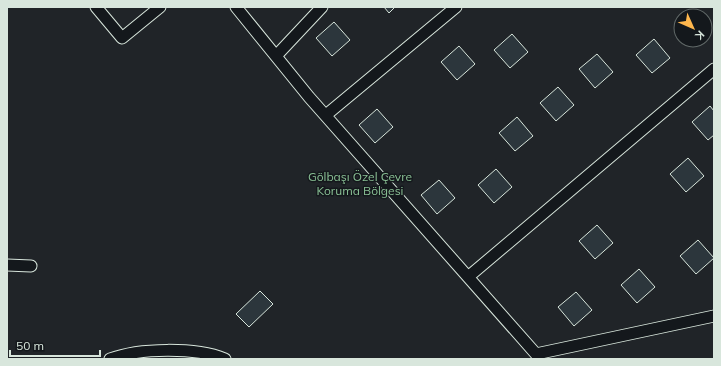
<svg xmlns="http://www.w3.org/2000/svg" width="721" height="366" viewBox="0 0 721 366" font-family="Mulish,sans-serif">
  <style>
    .green { fill: #202428; stroke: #939e99; fill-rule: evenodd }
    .building { fill: #2c363c; stroke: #d8e6dc }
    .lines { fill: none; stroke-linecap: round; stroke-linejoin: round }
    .minor-casing { stroke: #d8e6dc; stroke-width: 13 }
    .minor { stroke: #14181c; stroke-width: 11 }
    .labels { text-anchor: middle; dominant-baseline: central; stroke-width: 3; stroke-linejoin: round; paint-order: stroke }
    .park-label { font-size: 12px; fill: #8ac095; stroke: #14181c }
  </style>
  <rect width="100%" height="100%" fill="#14181c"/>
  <path class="green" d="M7 7H714V359H7ZM681 16H705V40H681Z"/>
  <path class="building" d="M384 7H395L389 13Z
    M334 22 350 40 332 56 316 38Z
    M512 34 528 52 510 68 494 50Z
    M654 39 670 58 652 73 636 55Z
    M459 46 475 64 457 80 441 62Z
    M597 54 613 72 595 88 579 69Z
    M558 87 574 105 556 121 540 103Z
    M710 106 714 111V135L708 140 692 122Z
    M377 109 393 127 375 143 359 125Z
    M517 117 533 136 515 151 499 133Z
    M688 158 704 176 686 192 670 174Z
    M496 169 512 187 494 203 478 185Z
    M439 180 455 198 437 214 421 195Z
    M597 225 613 243 595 259 579 241Z
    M698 240 714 258 696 274 680 256Z
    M639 269 655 287 637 303 621 285Z
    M260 291 273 304 249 327 236 314Z
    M576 292 592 310 574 326 558 307Z"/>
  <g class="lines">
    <g class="minor-casing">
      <path id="minor" d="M96 7 122 38 160 7
        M236 7 309 97 536 354 714 316
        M276 56 322 7
        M326 115 456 7
        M7 265 31 266
        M468 277 714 69
        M110 359C139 348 195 347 225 359"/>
    </g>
    <use href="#minor" class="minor"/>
  </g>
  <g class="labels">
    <g class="park-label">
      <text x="360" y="176">Gölbaşı Özel Çevre<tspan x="360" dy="14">Koruma Bölgesi</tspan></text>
    </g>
  </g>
  <rect width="721" height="366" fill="none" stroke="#d8e6dc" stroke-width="16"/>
  <g transform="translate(693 28) rotate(135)"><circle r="19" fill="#14181c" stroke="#626a69"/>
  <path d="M0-3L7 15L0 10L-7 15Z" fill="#ffb74d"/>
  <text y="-6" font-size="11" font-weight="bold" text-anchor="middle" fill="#d8e6dc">K</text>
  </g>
  <path d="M10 350v6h90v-6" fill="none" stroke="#d8e6dc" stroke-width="2"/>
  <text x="16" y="350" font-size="12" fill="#d8e6dc" stroke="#14181c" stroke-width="3" paint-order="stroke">50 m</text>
</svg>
